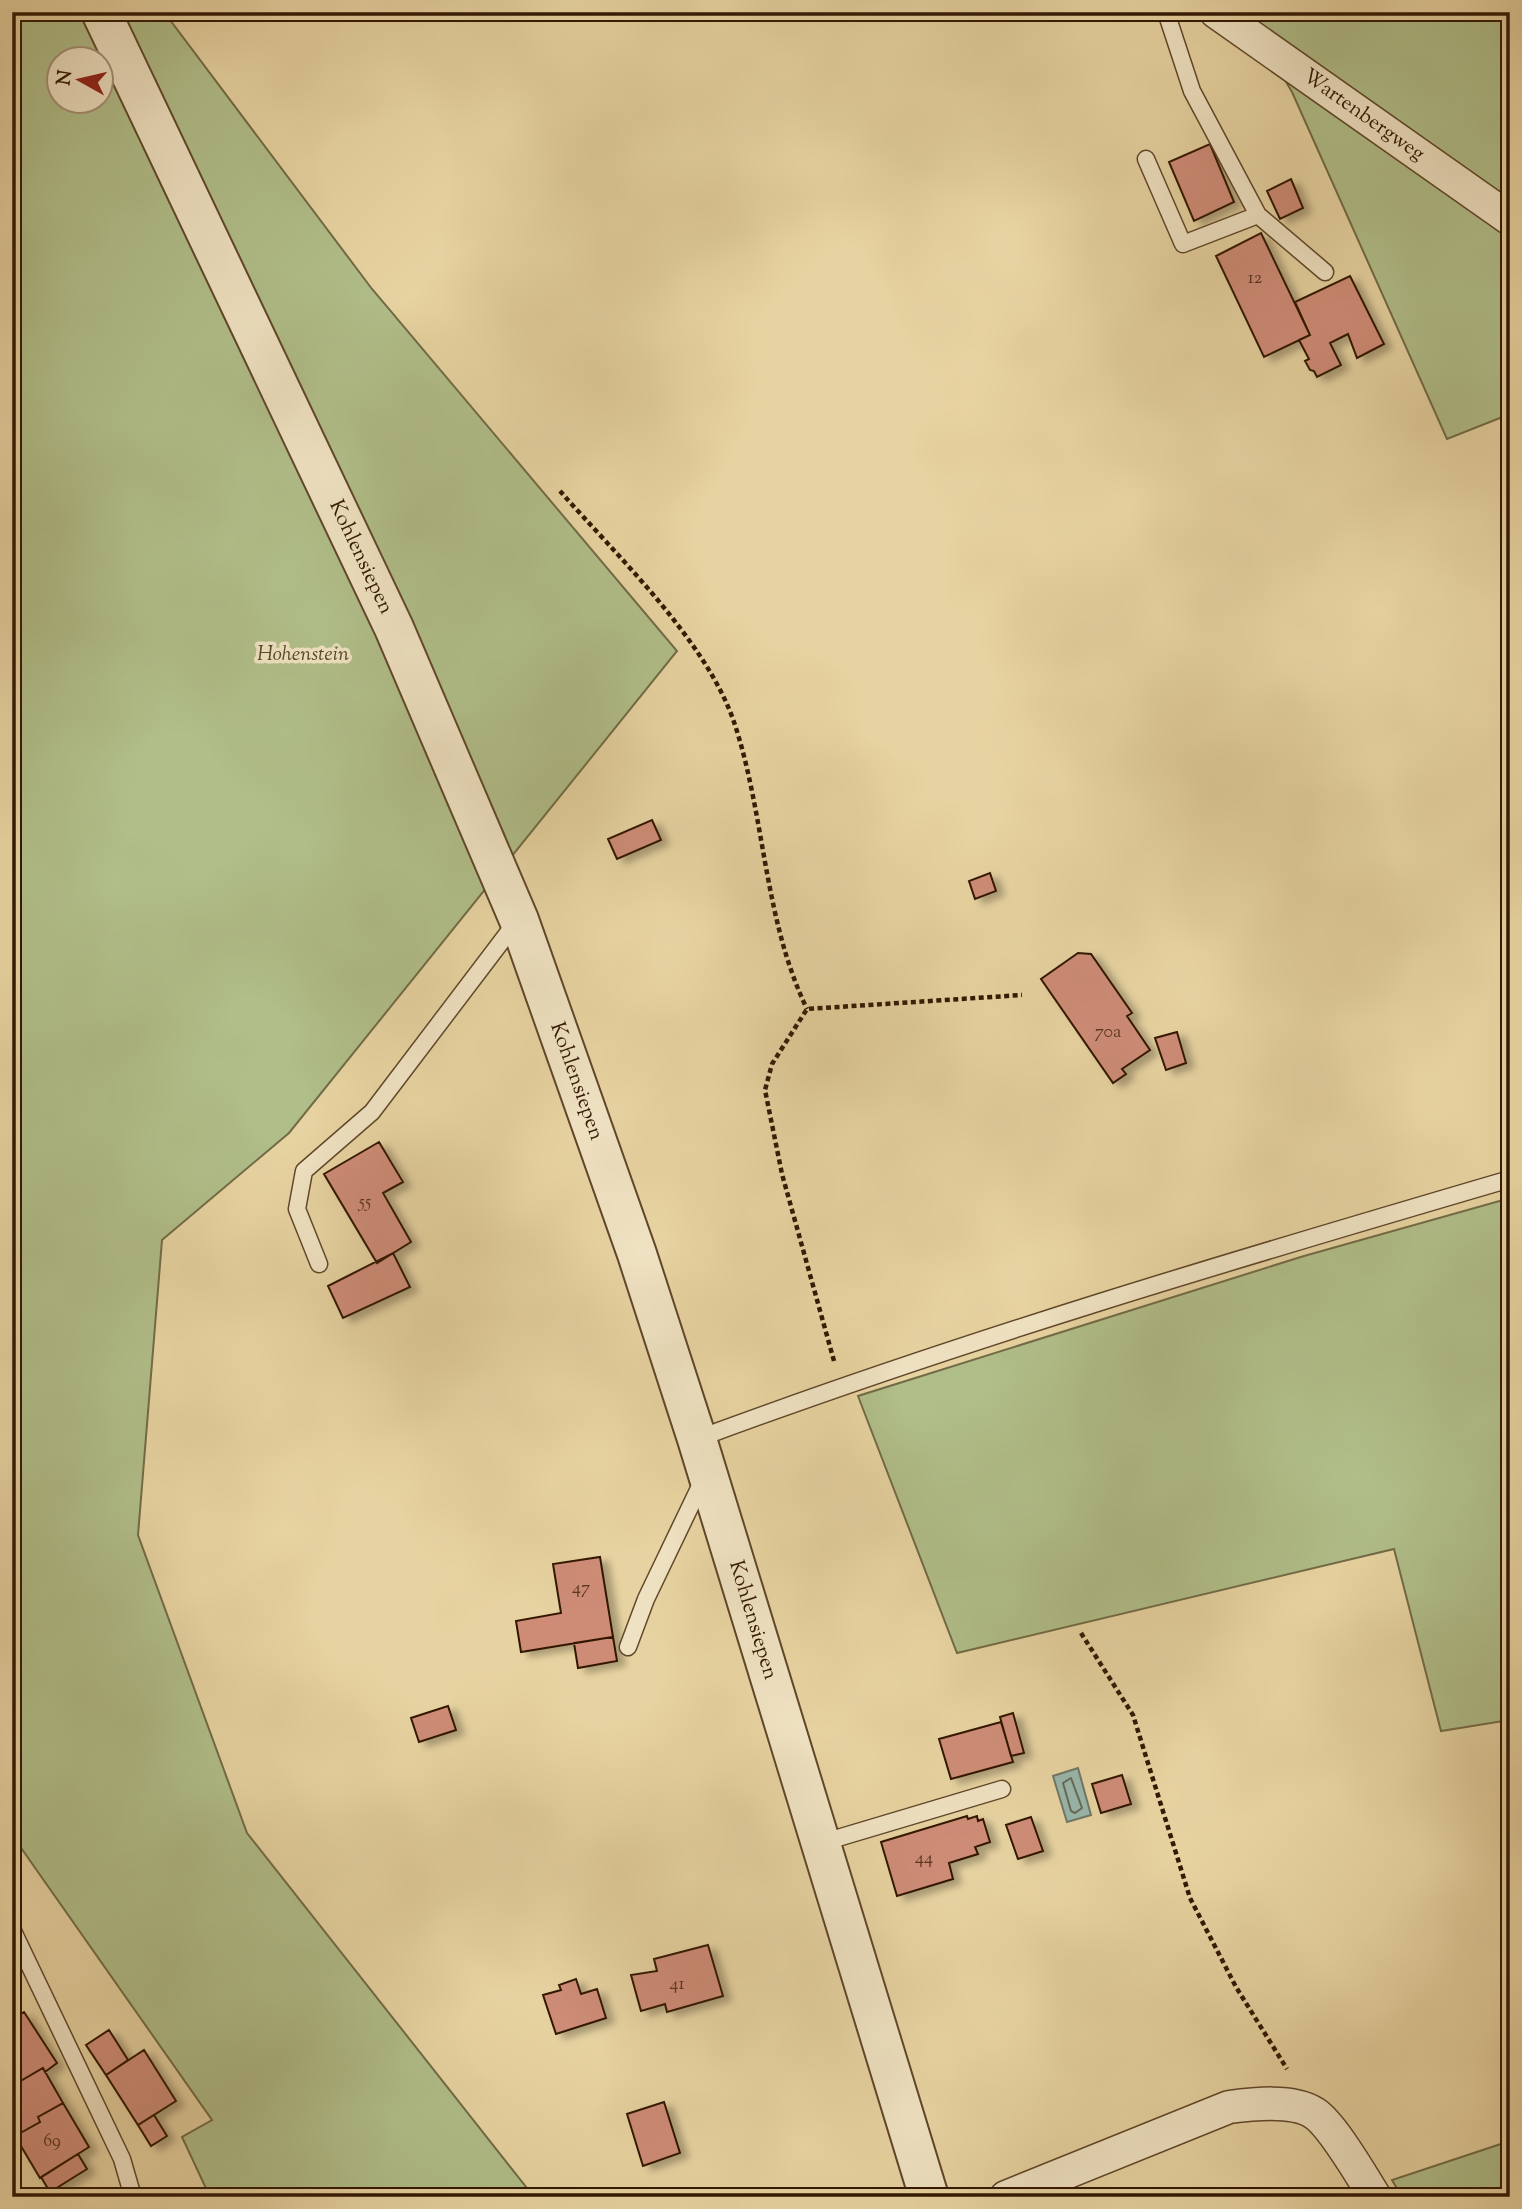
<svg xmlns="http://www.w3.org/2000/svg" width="1522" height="2209" viewBox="0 0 1522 2209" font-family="'Sorts Mill Goudy',serif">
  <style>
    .green { fill: #b0be89; stroke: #726b46; stroke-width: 2; fill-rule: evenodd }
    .water { fill: #98b7ac; stroke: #707768; stroke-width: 2 }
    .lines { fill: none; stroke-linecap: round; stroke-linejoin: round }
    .shore { stroke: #666858; stroke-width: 2 }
    .building { fill: #ce8c77; stroke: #331803; stroke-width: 2; filter: url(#shadow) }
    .service-casing { stroke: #60472a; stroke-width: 19 }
    .minor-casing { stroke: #60472a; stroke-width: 35 }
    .tertiary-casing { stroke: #60472a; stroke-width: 42 }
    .path { stroke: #331803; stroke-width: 4.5; stroke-dasharray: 5 3.5; stroke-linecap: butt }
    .service { stroke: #efe2c2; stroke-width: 16 }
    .minor { stroke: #efe2c2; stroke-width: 32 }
    .tertiary { stroke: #efe2c2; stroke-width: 38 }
    .labels { text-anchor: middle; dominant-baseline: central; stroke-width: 7; stroke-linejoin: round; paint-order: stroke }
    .number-label { font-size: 18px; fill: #5a3520 }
    .street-label { font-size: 21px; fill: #331803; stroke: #efe2c2 }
    .park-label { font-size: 21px; font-style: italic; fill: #584a2b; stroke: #efe2c2 }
  </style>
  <defs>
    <filter id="shadow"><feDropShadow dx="8" dy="4.5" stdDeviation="3.5" flood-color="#0004"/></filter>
  </defs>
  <rect width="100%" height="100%" fill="#e7d3a1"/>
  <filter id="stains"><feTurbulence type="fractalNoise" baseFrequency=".00286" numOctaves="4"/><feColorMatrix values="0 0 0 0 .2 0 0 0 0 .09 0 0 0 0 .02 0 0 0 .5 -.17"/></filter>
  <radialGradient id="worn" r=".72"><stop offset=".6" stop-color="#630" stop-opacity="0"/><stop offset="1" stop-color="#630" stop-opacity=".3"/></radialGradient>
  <path class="green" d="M12 12H164L372 289 677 651 289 1133 162 1240 138 1535 247 1833 534 2197H210L182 2137 212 2120 12 1835ZM60 60H102V102H60Z
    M1216 12H1510V414L1447 439 1292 92 1269 53Z
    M1510 1198V1720L1441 1731 1394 1549 957 1653 858 1396 1304 1256Z
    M1510 2141V2197H1402L1392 2180Z"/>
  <path class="water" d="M1078 1768 1091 1815 1067 1822 1053 1776Z"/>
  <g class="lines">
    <path class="shore" d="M1071 1778 1082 1808 1075 1813 1071 1811 1063 1783Z"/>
  </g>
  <path class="building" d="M1210 144 1234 202 1194 221 1169 162Z
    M1291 179 1303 208 1280 219 1267 191Z
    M1261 233 1310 335 1264 357 1216 256Z
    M1350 276 1384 344 1357 358 1348 334 1330 343 1341 365 1317 377 1314 371 1310 370 1305 361 1309 359 1299 340 1310 335 1295 302Z
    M652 820 661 840 617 859 608 839Z
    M990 873 996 891 975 899 969 881Z
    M1078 953 1091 954 1132 1013 1127 1016 1150 1050 1122 1069 1126 1074 1113 1083 1041 979Z
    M1177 1032 1186 1063 1166 1070 1155 1038Z
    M379 1142 403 1182 383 1193 411 1242 377 1263 324 1174Z
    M393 1253 410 1287 343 1318 328 1286Z
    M600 1557 613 1637 521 1652 516 1621 561 1613 553 1564Z
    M613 1637 617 1661 578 1668 574 1643Z
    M448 1706 456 1730 419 1742 411 1718Z
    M1013 1713 1024 1753 1011 1756 1000 1717Z
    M1001 1722 1013 1762 951 1779 939 1739Z
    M1122 1775 1131 1804 1101 1813 1092 1784Z
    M967 1816 968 1819 977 1816 978 1821 983 1819 990 1842 975 1847 978 1854 949 1863 953 1879 897 1896 881 1842Z
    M1031 1817 1043 1851 1018 1859 1006 1825Z
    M708 1945 723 1996 667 2012 665 2004 641 2011 631 1975 657 1971 654 1959Z
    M576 1979 581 1994 597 1989 606 2018 556 2034 543 1995 561 1990 559 1985Z
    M24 2012 57 2063 45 2072 43 2068 12 2086V2019Z
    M109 2030 128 2060 106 2075 86 2045Z
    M144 2050 176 2101 138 2125 106 2075Z
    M43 2068 63 2103 38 2117 40 2122 15 2136 12 2131V2086Z
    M664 2102 680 2153 643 2166 627 2114Z
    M63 2103 89 2147 40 2178 15 2136 40 2122 38 2117Z
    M154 2115 167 2136 151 2146 138 2125Z
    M78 2154 87 2169 50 2192 41 2177Z"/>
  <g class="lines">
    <g class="service-casing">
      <path id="service" d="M1166 12 1192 91 1258 215 1325 272
        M1146 159 1183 244 1258 215
        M319 1264 297 1209 304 1171 372 1112 517 921
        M697 1439C963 1340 1237 1259 1510 1179
        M628 1647 646 1599 703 1480
        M821 1843 1002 1789
        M12 1929 122 2159 133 2197"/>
    </g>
    <g class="minor-casing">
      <g id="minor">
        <path id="s1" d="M1216 12 1510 219"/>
        <path d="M1006 2197 1229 2107C1252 2104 1293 2099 1314 2113 1332 2124 1363 2178 1375 2197"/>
      </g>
    </g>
    <g class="tertiary-casing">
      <g id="tertiary">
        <path id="s2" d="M101 12 394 628 519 920 637 1254 697 1439 929 2197"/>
      </g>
    </g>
    <path class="path" d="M560 491C617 556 708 642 735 725 765 817 764 920 807 1009
      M834 1361 782 1174 765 1090 772 1064 807 1009 1022 995
      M1081 1633 1133 1715 1190 1898 1236 1987 1287 2069"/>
    <use href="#service" class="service"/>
    <use href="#minor" class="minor"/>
    <use href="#tertiary" class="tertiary"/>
  </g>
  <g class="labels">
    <g class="number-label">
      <text x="1255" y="279">12</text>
      <text x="1108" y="1033">70a</text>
      <text x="365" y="1203">55</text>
      <text x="581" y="1589">47</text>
      <text x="924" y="1859">44</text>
      <text x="677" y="1985">41</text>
      <text x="52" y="2142">69</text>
    </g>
    <g class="street-label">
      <text stroke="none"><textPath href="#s1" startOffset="180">Wartenbergweg</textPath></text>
      <text stroke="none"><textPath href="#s2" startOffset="604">Kohlensiepen</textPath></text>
      <text stroke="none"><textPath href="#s2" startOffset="1171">Kohlensiepen</textPath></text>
      <text stroke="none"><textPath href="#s2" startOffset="1738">Kohlensiepen</textPath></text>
    </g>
    <g class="park-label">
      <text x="303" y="655">Hohenstein</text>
    </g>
  </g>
  <rect width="1522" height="2209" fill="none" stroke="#e7d3a1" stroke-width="42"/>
  <rect x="14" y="14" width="1494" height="2181" fill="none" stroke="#331803" stroke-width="3.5"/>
  <rect x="21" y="21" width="1480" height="2167" fill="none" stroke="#331803" stroke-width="2"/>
  <g transform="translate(80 80) rotate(278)"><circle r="33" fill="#efe2c2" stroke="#a49176" stroke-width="2"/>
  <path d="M0-5L12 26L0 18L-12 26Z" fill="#8f2418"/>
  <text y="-10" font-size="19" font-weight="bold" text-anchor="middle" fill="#331803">N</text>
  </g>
  <rect width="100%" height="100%" filter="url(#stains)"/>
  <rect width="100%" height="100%" fill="url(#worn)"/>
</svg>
